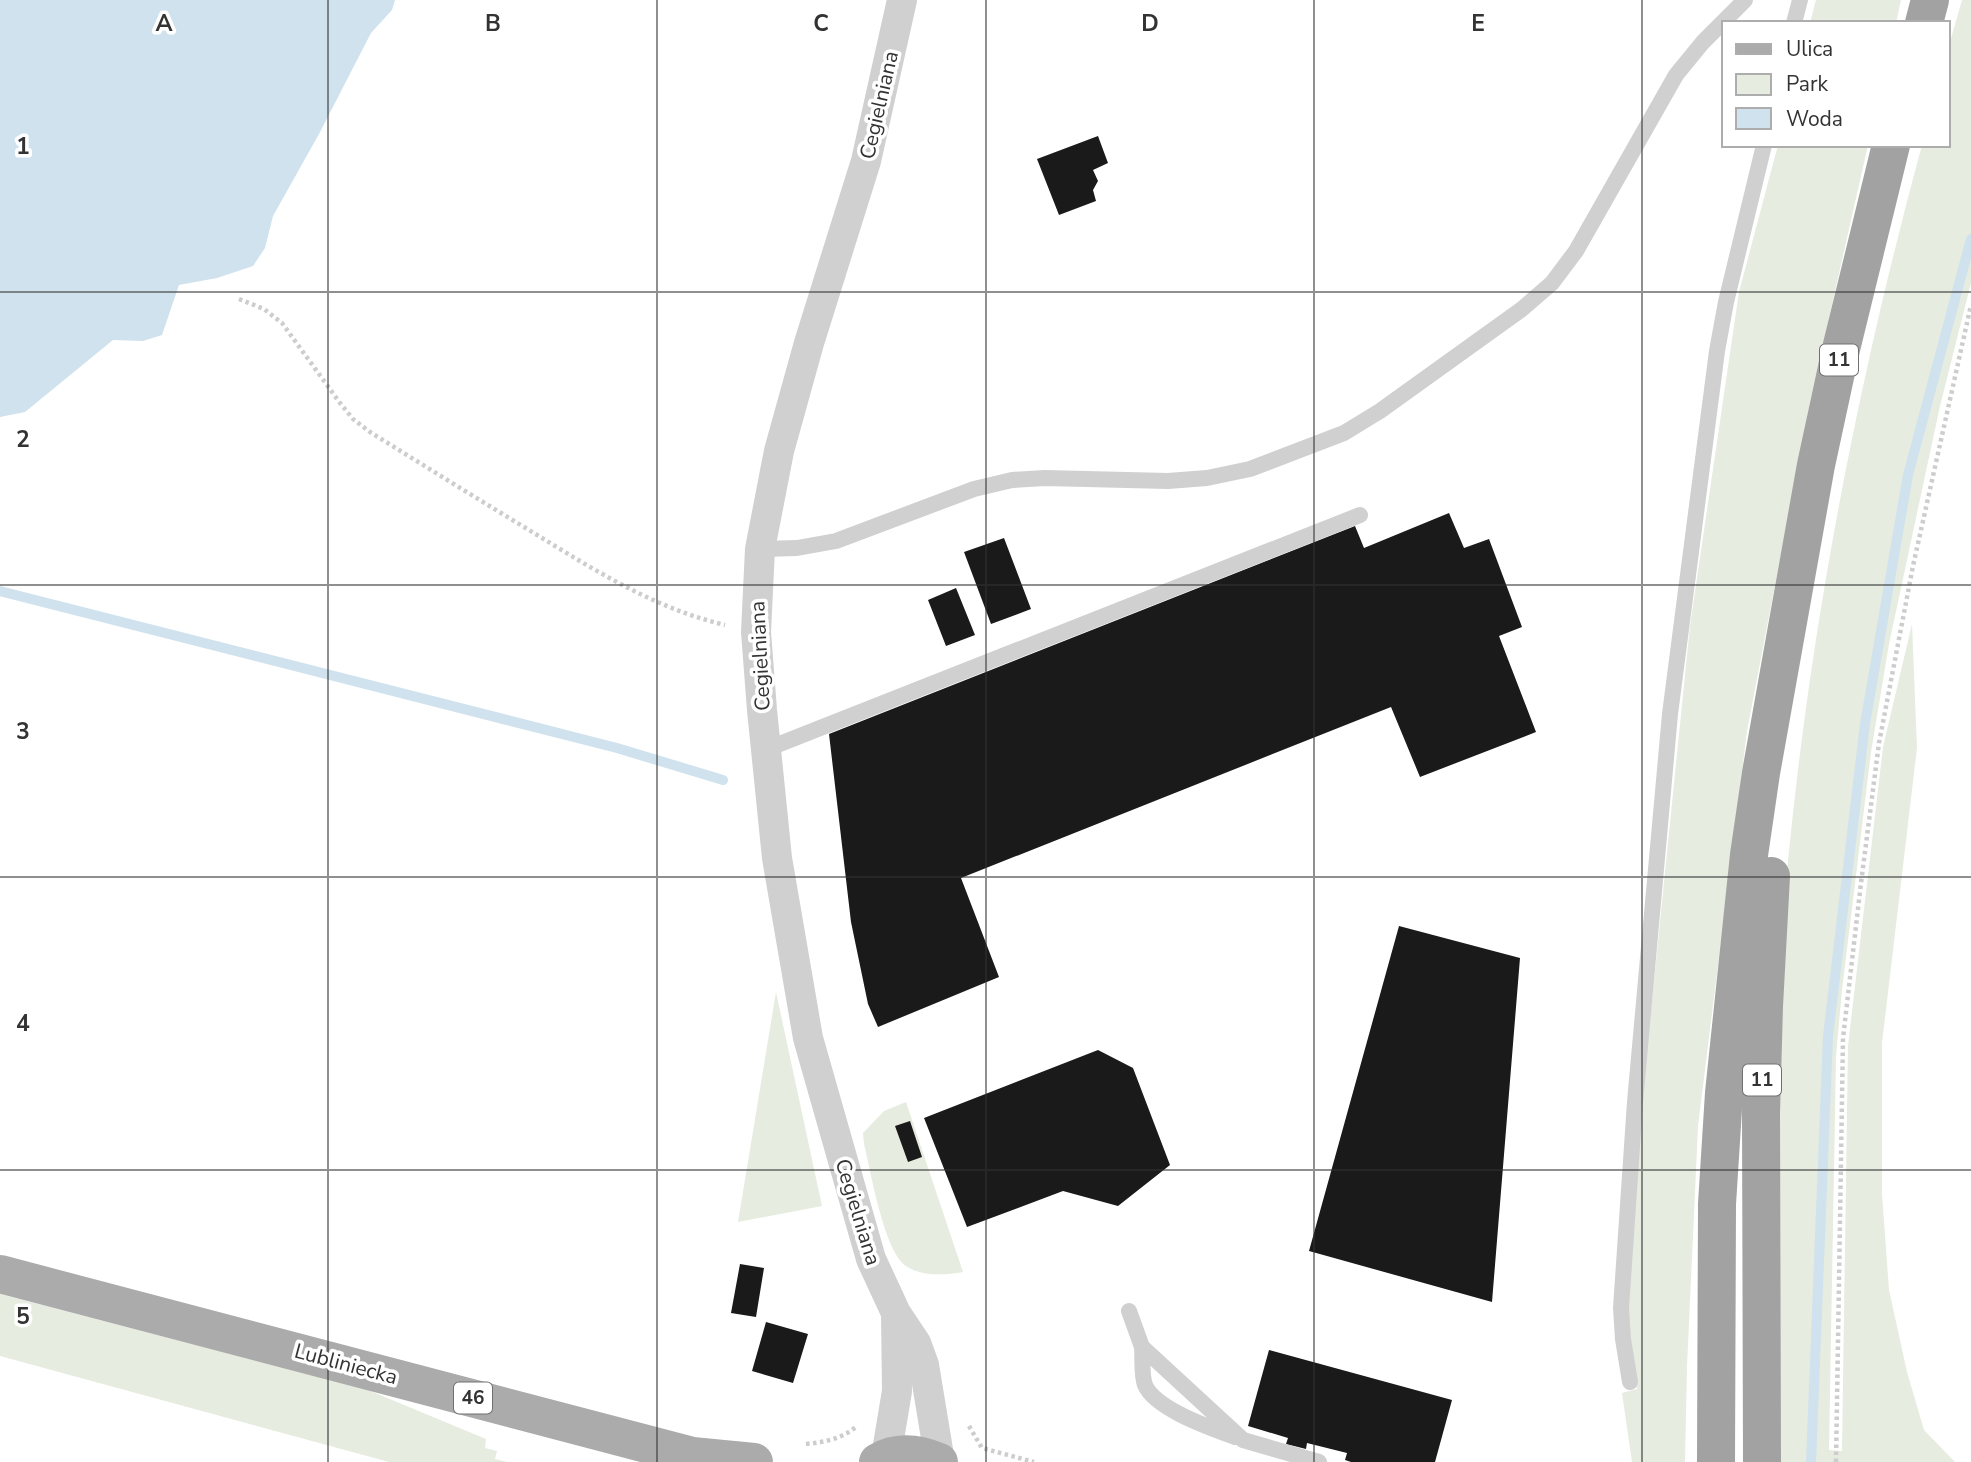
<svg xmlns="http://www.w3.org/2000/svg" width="1971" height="1462" viewBox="0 0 1971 1462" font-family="'Nunito Sans',sans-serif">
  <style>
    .green { fill: #e6ecdf }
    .water { fill: #cfe2ee }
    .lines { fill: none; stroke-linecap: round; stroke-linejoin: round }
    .stream { stroke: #cfe2ee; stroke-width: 10 }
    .building { fill: #1a1a1a }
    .path { stroke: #cdcdcd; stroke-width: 4.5; stroke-dasharray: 3.5 3.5; stroke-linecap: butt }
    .service { stroke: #d0d0d0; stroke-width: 16 }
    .minor { stroke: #d0d0d0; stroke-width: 30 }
    .primary { stroke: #ababab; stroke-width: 38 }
    .trunk { stroke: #a2a2a2; stroke-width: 38 }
    .grid { fill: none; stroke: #333; stroke-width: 2; stroke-opacity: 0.55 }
    .labels { text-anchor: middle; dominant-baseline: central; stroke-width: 7; stroke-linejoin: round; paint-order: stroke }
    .shield { fill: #fff; stroke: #707070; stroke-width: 2 }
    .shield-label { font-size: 19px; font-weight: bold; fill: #333 }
    .street-label { font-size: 21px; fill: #333; stroke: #fff }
    .grid-label { font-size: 23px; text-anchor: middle; font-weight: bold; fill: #333; stroke: #fff; stroke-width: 7; stroke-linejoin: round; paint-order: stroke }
  </style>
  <rect width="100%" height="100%" fill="#fff"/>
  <path class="green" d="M1816 0H1901L1896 23H1810Z
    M1962 0H1971V283L1940 406 1889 644 1871 752 1842 990 1836 1056 1829 1450 1842 1451 1848 1046 1883 747 1912 624 1917 748 1882 1043V1194L1889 1290 1907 1372 1924 1430 1955 1462H1772C1774 1351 1775 1239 1777 1128 1778 1070 1775 1011 1780 954 1800 681 1850 410 1922 145H1948V49Z
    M1778 145H1868L1810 402 1747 731 1698 1126 1687 1367 1685 1462H1632L1622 1393 1637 1389 1629 1334V1301L1639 1129 1690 626 1739 292Z
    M776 992 822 1206 738 1222Z
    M906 1102 963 1272C945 1275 922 1277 906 1266 884 1251 871 1172 864 1144L863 1133 884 1111Z
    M0 1294 368 1390 486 1439 485 1448 497 1451 495 1459 507 1462H389L0 1356Z"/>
  <path class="water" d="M0 0H395L392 10 371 33 319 134 273 216 265 248 253 266 217 278 179 285 162 335 143 341 113 340 25 412 0 417Z"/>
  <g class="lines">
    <path class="stream" d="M0 591 617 748 723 780
      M1811 1462 1828 1036 1865 724 1908 475 1971 239"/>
  </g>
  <path class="building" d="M1098 136 1108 163 1093 170 1098 181 1093 190 1096 201 1059 215 1037 159Z
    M1449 513 1464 548 1489 539 1522 627 1499 636 1536 732 1420 777 1391 707 961 878 999 977 878 1027 868 1004 851 922 829 734 1355 526 1364 548Z
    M1004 538 1031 609 991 624 964 552Z
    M956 588 975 635 946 646 928 600Z
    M1399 926 1520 958 1492 1302 1309 1251Z
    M1098 1050 1133 1068 1170 1165 1118 1206 1063 1191 967 1227 924 1118Z
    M910 1121 922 1157 908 1162 895 1126Z
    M740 1264 764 1268 756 1317 731 1313Z
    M766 1322 808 1334 793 1383 752 1371Z
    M1269 1350 1452 1400 1435 1462H1351L1345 1460 1347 1453 1307 1443 1306 1449 1286 1444 1288 1438 1248 1426Z"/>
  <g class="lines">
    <path class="path" d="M239 299 264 309 282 323 340 403 353 419 370 432C423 465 476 498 529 530 591 568 653 608 725 625
      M969 1426 982 1448 1034 1462
      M806 1444C825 1442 842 1439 857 1426
      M1836 1462 1843 1038 1861 883 1879 743 1913 566 1971 305"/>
    <path class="service" d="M1794 23 1800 0
      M760 549 797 548 836 541 974 489 1012 480 1045 478 1168 481 1207 478 1250 469 1344 433 1380 411 1522 309 1552 283 1576 251 1676 75 1703 42 1745 0
      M767 749 1360 515
      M1129 1311 1142 1347 1243 1440 1319 1462
      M1142 1347C1143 1359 1141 1374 1145 1385 1155 1409 1211 1428 1235 1437
      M1630 1382 1623 1339 1621 1308 1635 1102 1670 714 1717 351 1726 302 1764 145"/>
    <path class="minor" d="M902 0 866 161 809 343 779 451 760 549 756 632 762 710 777 858 808 1038 871 1259 896 1313 916 1343 924 1365 940 1462
      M886 1457 897 1391 896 1314"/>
    <path class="primary" d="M0 1274 692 1456 706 1462
      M692 1456 754 1462
      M878 1462C898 1450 918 1453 939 1462"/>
    <path class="trunk" d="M1924 23 1930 0
      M1716 1462 1717 1204 1724 1093 1749 855 1761 773 1816 465 1841 349 1891 145
      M1762 1462 1761 1113 1764 1006 1771 876"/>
  </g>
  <path class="grid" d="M328 0V1462M657 0V1462M986 0V1462M1314 0V1462M1642 0V1462M0 292H1971M0 585H1971M0 877H1971M0 1170H1971"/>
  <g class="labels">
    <g class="shield">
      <rect x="1820" y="344.5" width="38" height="31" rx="5"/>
      <rect x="1743" y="1064.5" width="38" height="31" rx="5"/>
      <rect x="454" y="1382.5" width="38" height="31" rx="5"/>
    </g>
    <g class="shield-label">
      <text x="1839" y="360">11</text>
      <text x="1762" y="1080">11</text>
      <text x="473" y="1398">46</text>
    </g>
    <g class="street-label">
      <text transform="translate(879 105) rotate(-77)">Cegielniana</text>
      <text transform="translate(760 656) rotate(-93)">Cegielniana</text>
      <text transform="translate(858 1212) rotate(73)">Cegielniana</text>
      <text transform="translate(346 1364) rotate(15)">Lubliniecka</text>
    </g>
  </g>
  <g class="grid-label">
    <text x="164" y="31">A</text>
    <text x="493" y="31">B</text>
    <text x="821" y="31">C</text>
    <text x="1150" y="31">D</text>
    <text x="1478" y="31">E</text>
    <text x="23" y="154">1</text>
    <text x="23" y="447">2</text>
    <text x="23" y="739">3</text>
    <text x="23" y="1031">4</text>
    <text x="23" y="1324">5</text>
  </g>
  <rect x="1722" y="21" width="228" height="126" fill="#ffffff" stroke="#adadad" stroke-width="2"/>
  <rect x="1736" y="44" width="35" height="10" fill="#ababab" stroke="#adadad" stroke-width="2"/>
  <text x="1786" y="56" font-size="21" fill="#333333">Ulica</text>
  <rect x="1736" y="74" width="35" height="21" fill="#e6ecdf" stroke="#adadad" stroke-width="2"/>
  <text x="1786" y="91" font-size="21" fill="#333333">Park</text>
  <rect x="1736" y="108" width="35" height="21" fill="#cfe2ee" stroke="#adadad" stroke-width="2"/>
  <text x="1786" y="126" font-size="21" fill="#333333">Woda</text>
</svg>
